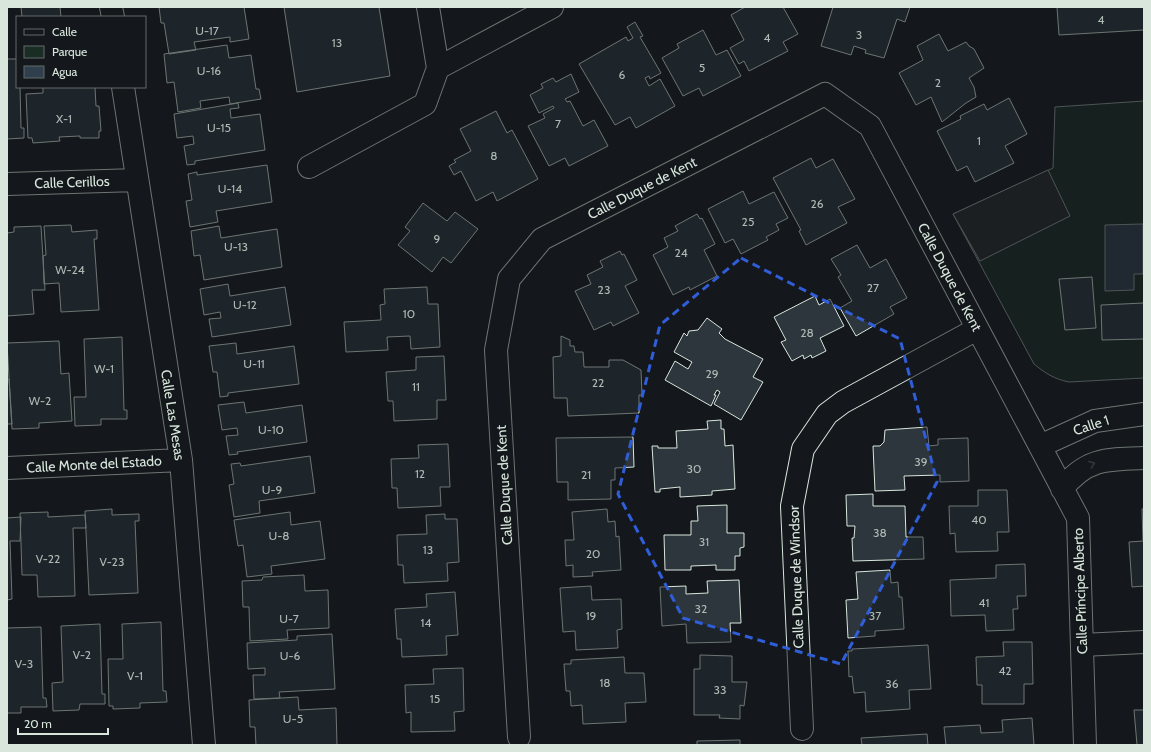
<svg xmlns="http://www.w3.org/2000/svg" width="1151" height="752" viewBox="0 0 1151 752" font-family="Cabin,sans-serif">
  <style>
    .green { fill: #1a2d24; stroke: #939e99 }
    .parking { fill: #24282b; stroke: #939e99 }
    .water { fill: #2f3f4d; stroke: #939e99 }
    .building { fill: #2c363c; stroke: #d8e6dc }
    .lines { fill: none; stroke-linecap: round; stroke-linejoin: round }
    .street-casing { stroke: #d8e6dc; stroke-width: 24 }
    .street { stroke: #14181c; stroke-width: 22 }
    .oneway { stroke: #59605f }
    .marked { fill: none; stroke: #305dd8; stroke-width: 3; stroke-dasharray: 8 5; stroke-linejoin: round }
    .labels { text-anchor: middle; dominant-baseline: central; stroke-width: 3; stroke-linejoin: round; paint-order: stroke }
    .number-label { font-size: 12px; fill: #adbab4 }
    .street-label { font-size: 14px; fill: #d8e6dc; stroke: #14181c }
  </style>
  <rect width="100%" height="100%" fill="#14181c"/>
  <path class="green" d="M1144 101V378L1069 382C1054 379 1045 373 1034 364L953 214 1053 168 1055 107Z"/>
  <path class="parking" d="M1048 170 1070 216 980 261 953 214Z"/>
  <path class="water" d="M1143 224V274H1134V290L1105 291V225Z"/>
  <path class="building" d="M21 7H60L61 17H22Z
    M159 7H244L249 39 230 42V37L194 42 196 50 169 54 164 23H161Z
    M284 7H379L390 76 297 92Z
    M745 7H783L798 34 783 42 788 51 749 71 744 61 739 64 730 48 744 40 731 15Z
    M833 7H910L905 22 897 19 884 58 865 53 866 50 854 46 851 55 821 46Z
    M1057 7H1144V30L1059 35Z
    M635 22 643 36 640 37 661 73 650 79 649 76 645 78 649 86 660 79 675 106 636 128 630 117 615 125 579 64 626 37 628 41 633 38 627 27Z
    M703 30 716 55 727 50 741 76 703 96 699 88 683 96 662 58 679 48 677 44Z
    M939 34 948 51 966 42 969 46 974 49 984 68 969 78 974 87 976 97 966 103 942 122 931 97 916 105 899 73 923 60 917 46Z
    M227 45 229 58 251 55 256 89H259L261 99 230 104 229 97 200 101 201 108 178 112 174 82 167 83 164 54Z
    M7 59H17V87H20L21 128H24V138L7 139Z
    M571 74 579 92 565 99 567 102 570 101 583 126 594 120 608 146 569 166 565 158 549 166 528 126 545 118 543 114 554 108 553 106 539 113 530 95 543 88 541 84 553 78 556 82Z
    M43 87H95L96 106H99L101 131H99V138H80V136L59 137 60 141 33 143 32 138H28L26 94 43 93Z
    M1009 98 1027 134 1005 146 1014 163 975 182 967 166 957 171 937 131 961 119 960 116 984 104 987 110Z
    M238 103 239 108 230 109 231 118 260 114 265 150 195 161V164L187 165 184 146 194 144 193 136 177 138 174 114Z
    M496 111 507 133 512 130 538 179 497 201 493 192 476 201 461 171 454 175 449 166 456 162 454 160 471 151 460 129Z
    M811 158 816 168 833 159 855 199 838 207 847 223 806 245 799 231 801 230 773 178Z
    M267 165 272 202 216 211 218 222 190 227 186 201 192 200 188 174 197 172V175Z
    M743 191 749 204 774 192 788 218 776 224 779 230 766 237 768 240 741 254 733 239 725 243 708 209Z
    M423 203 447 221 455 212 478 229 451 263 443 257 432 272 398 245 410 231 405 227Z
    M697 214 700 219 702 218 715 244 704 250 717 276 690 290 689 287 673 295 653 255 668 247 664 238 678 231 675 226Z
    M71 225 72 232 97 230V239H94L99 310 61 312 59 283 44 284 43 256 46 255 44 226Z
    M41 226 45 290H32L34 314 7 316V233L14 232V227Z
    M219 226 221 238 277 229 282 267 204 280 200 255 194 256 191 231Z
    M857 245 870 268 886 259 907 298 890 307 894 314 856 336 840 308 852 301 838 277 841 275 831 259Z
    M620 251 622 255 624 254 637 280 625 286 639 313 613 326 611 322 594 330 575 291 591 284 587 275 603 267 600 261Z
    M1092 277 1096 328 1065 330 1059 279Z
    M228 284 230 296 285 287 291 325 212 337 209 319 221 318 220 312 204 315 200 289Z
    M427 287 428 304H438L440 347 411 349 410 336 387 337 388 350 346 352 344 322 381 320 380 305 385 304 384 289Z
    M815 296 819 305 830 299 844 326 820 338 826 351 812 358 811 355 804 359 803 355 792 361 781 342 786 340 774 317Z
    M1144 303V339L1102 340 1101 305Z
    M707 318 722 329 719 333 725 339 763 359 753 377 763 382 741 420 714 404 720 392 717 390 714 395H716L711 406 665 380 675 361 688 369 692 362 674 352 684 333 687 336 689 331 698 330Z
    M561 336 570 340V346H574L575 352H583L584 367H609V360H623L641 370 642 395H639V413L568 416 567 398H554L553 357 561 356Z
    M122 337 124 410H127V419H101V425L75 426 74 397H86L84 339Z
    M59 341 61 374 69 373 72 421 39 423V428L12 429 7 343Z
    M236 343 237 354 294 346 299 384 228 393V396L220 397 217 372H213L209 346Z
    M444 356 446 400H437V419L394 421 393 401H388L386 372 416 370V357Z
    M7 379H9L12 424H7Z
    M244 402 246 413 302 405 307 442 237 452 238 454 229 455 226 436 238 435 237 428 222 430 218 405Z
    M721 420V429H724L725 446 733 445 735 489 712 491V495L680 497V487L660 489V492H655L652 446H658V448H677L676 431 708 429 707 421Z
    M927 427 929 446 938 445V439L968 438 969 481 940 482V475L904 476 905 490 875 491 873 446H880L884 442 885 430Z
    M633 437 634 467 615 468V480H611V499L568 500V482H557L556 438Z
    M448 444 450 487H440L441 506 398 508 397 488H392L391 459 419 458 418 445Z
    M310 456 315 493 259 501 260 513 234 517 229 485 234 484 231 464 240 463 241 466Z
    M978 490H1007L1009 532H997L998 551 956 552 955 533 950 534 949 506H978Z
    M873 494V506H905L906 537H923L924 559 853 561 852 538H854L855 526H847L846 495Z
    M727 505V533H744V547L740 548V556H735V570H716V565L691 566V570H665L664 535H691V521H698L697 506Z
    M112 509V515L139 514V521H135L138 593 89 595 85 511Z
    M607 509 608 522 615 521 616 537 619 536 621 570 592 572 593 576 573 577V565L566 566 565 540H574L572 512Z
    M1142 509H1144V586L1132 587 1129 542 1143 541Z
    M48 512V517L85 515 86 528H73L75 596 38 597 37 575H22L20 513Z
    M290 512 291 525 320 521 325 559 271 566 272 574 247 577 243 545 238 546 234 520Z
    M445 514V519H457L459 562 447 563 448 581 404 583 403 565H398L397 535 427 534 426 515Z
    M21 517 20 541H10L12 599 7 600V518Z
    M1025 564 1026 596H1017L1018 609H1013L1014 630 986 631 985 615 951 616 950 580 996 578V565Z
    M890 570 891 583 898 582 899 597H902L904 629 875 631V636L848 638 846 600 858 599 856 572Z
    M304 575 305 591 328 590 329 628 287 630 288 639 250 641 249 607H243L242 581 262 580 263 577Z
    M739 580 741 623H730L731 642 687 643 686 624 662 626 660 587 686 586V594L708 593 707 581Z
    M591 586 592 600 621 599 622 629 617 630 618 648 576 650 575 631 563 632 560 588Z
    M455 592 458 635 446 636 447 655 402 657 401 639H397L395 609 427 607 426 594Z
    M161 622 163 691H166L167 702 140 703V708L113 709V706H109L108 659H123L122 624Z
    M100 624 102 694H105V704H80L79 710 53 711 52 683 63 682 61 626Z
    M41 627 43 698H46L47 707H21V713H7V628Z
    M332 634 335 689 279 692 280 698 254 699 253 675H265V668L248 669 247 643 297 640V636Z
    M1003 642H1032L1033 684H1024V704H982V685H977L976 657 1004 656Z
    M928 645 931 689 909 690 910 709 866 712 865 692 854 693 852 676 849 677 848 651H852V649Z
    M700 655 732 656V682H747L744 706 740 705V719L719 718 720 715H694V669H700Z
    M624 657 625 673H644L646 702 625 703 626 722 583 724 582 705 571 706 570 691H566L564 664H571V660Z
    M463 668 464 711 454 712 455 731 411 732V712L406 713 405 685 434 684 433 669Z
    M298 697 299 710 336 708 337 745H256L255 727H250L249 700Z
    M1134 710H1144V745H1137Z
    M1032 718 1034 745H946L944 727 980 725 981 733 1003 732 1002 720Z
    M927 734 928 745H862L861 738Z
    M740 740V745H697V741Z"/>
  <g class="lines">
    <g class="street-casing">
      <path id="street" d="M111 7 113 17
        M428 7 438 68 552 7
        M123 87 181 460 204 745
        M309 167 425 104 438 68
        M7 184 137 180
        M1040 446 1095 421 1144 414
        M7 468 181 460
        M1062 489C1086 458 1108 459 1144 458
        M1082 645 1144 642
        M802 729 792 506 803 449 827 414 843 402 977 329
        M519 737 496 350 509 279 542 239 825 94 870 126 1078 518 1085 745"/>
    </g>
    <use href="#street" class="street"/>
  </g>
  <defs><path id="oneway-chevron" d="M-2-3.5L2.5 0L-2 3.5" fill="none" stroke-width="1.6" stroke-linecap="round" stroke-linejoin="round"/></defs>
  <use class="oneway" href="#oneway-chevron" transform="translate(1092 464) rotate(-21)"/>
  <path d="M0 0H1151V752H0ZM741 258 900 339 937 482 841 664 683 618 618 494 660 325Z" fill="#14181c" fill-opacity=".55" fill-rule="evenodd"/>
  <path class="marked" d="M741 258 900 339 937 482 841 664 683 618 618 494 660 325Z"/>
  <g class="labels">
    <g class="number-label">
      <text x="1101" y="19">4</text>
      <text x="207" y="30">U-17</text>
      <text x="859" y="34">3</text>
      <text x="767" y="37">4</text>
      <text x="337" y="42">13</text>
      <text x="702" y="67">5</text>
      <text x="209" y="70">U-16</text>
      <text x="622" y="74">6</text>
      <text x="938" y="82">2</text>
      <text x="64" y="118">X-1</text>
      <text x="558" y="123">7</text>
      <text x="219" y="127">U-15</text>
      <text x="979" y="140">1</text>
      <text x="494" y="155">8</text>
      <text x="230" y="188">U-14</text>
      <text x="817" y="203">26</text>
      <text x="748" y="221">25</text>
      <text x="437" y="238">9</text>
      <text x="236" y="246">U-13</text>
      <text x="681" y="252">24</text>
      <text x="70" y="269">W-24</text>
      <text x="873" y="287">27</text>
      <text x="604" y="289">23</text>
      <text x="245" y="304">U-12</text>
      <text x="409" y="313">10</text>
      <text x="807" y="332">28</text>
      <text x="254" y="363">U-11</text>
      <text x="104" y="368">W-1</text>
      <text x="712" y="373">29</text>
      <text x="598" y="382">22</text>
      <text x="416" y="386">11</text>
      <text x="40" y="400">W-2</text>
      <text x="271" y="429">U-10</text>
      <text x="921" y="461">39</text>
      <text x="694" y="468">30</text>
      <text x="420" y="473">12</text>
      <text x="586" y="474">21</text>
      <text x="272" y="489">U-9</text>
      <text x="979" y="519">40</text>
      <text x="880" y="532">38</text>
      <text x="279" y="535">U-8</text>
      <text x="704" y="541">31</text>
      <text x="428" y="549">13</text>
      <text x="593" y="553">20</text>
      <text x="48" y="558">V-22</text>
      <text x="112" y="561">V-23</text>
      <text x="984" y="602">41</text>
      <text x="701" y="608">32</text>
      <text x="591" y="615">19</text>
      <text x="875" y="615">37</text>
      <text x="289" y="618">U-7</text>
      <text x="426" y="622">14</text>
      <text x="82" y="654">V-2</text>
      <text x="290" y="655">U-6</text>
      <text x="24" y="663">V-3</text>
      <text x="1005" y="670">42</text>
      <text x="135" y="675">V-1</text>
      <text x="605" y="682">18</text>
      <text x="892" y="683">36</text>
      <text x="720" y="689">33</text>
      <text x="435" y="698">15</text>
      <text x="293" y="718">U-5</text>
    </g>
    <g class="street-label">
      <text transform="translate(72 182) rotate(-2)">Calle Cerillos</text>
      <text transform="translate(642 188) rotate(-27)">Calle Duque de Kent</text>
      <text transform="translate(950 277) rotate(62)">Calle Duque de Kent</text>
      <text transform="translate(173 415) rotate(81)">Calle Las Mesas</text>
      <text transform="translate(1091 425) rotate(-18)">Calle 1</text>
      <text transform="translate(94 464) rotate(-3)">Calle Monte del Estado</text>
      <text transform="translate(504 485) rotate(-93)">Calle Duque de Kent</text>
      <text transform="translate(796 577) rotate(-92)">Calle Duque de Windsor</text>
      <text transform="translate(1080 591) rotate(-92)">Calle Príncipe Alberto</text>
    </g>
  </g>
  <rect width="1151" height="752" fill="none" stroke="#d8e6dc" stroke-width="16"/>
  <rect x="16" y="16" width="130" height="72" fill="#14181c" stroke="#626a69"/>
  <rect x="24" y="29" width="20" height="6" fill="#14181c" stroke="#626a69"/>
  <text x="52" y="36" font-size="12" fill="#d8e6dc">Calle</text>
  <rect x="24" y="46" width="20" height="12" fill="#1a2d24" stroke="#626a69"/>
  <text x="52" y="56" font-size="12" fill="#d8e6dc">Parque</text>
  <rect x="24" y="66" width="20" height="12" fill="#2f3f4d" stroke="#626a69"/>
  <text x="52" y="76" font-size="12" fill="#d8e6dc">Agua</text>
  <path d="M18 728v6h90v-6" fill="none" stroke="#d8e6dc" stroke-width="2"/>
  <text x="24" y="728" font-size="12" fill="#d8e6dc" stroke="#14181c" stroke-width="3" paint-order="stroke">20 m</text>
</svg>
